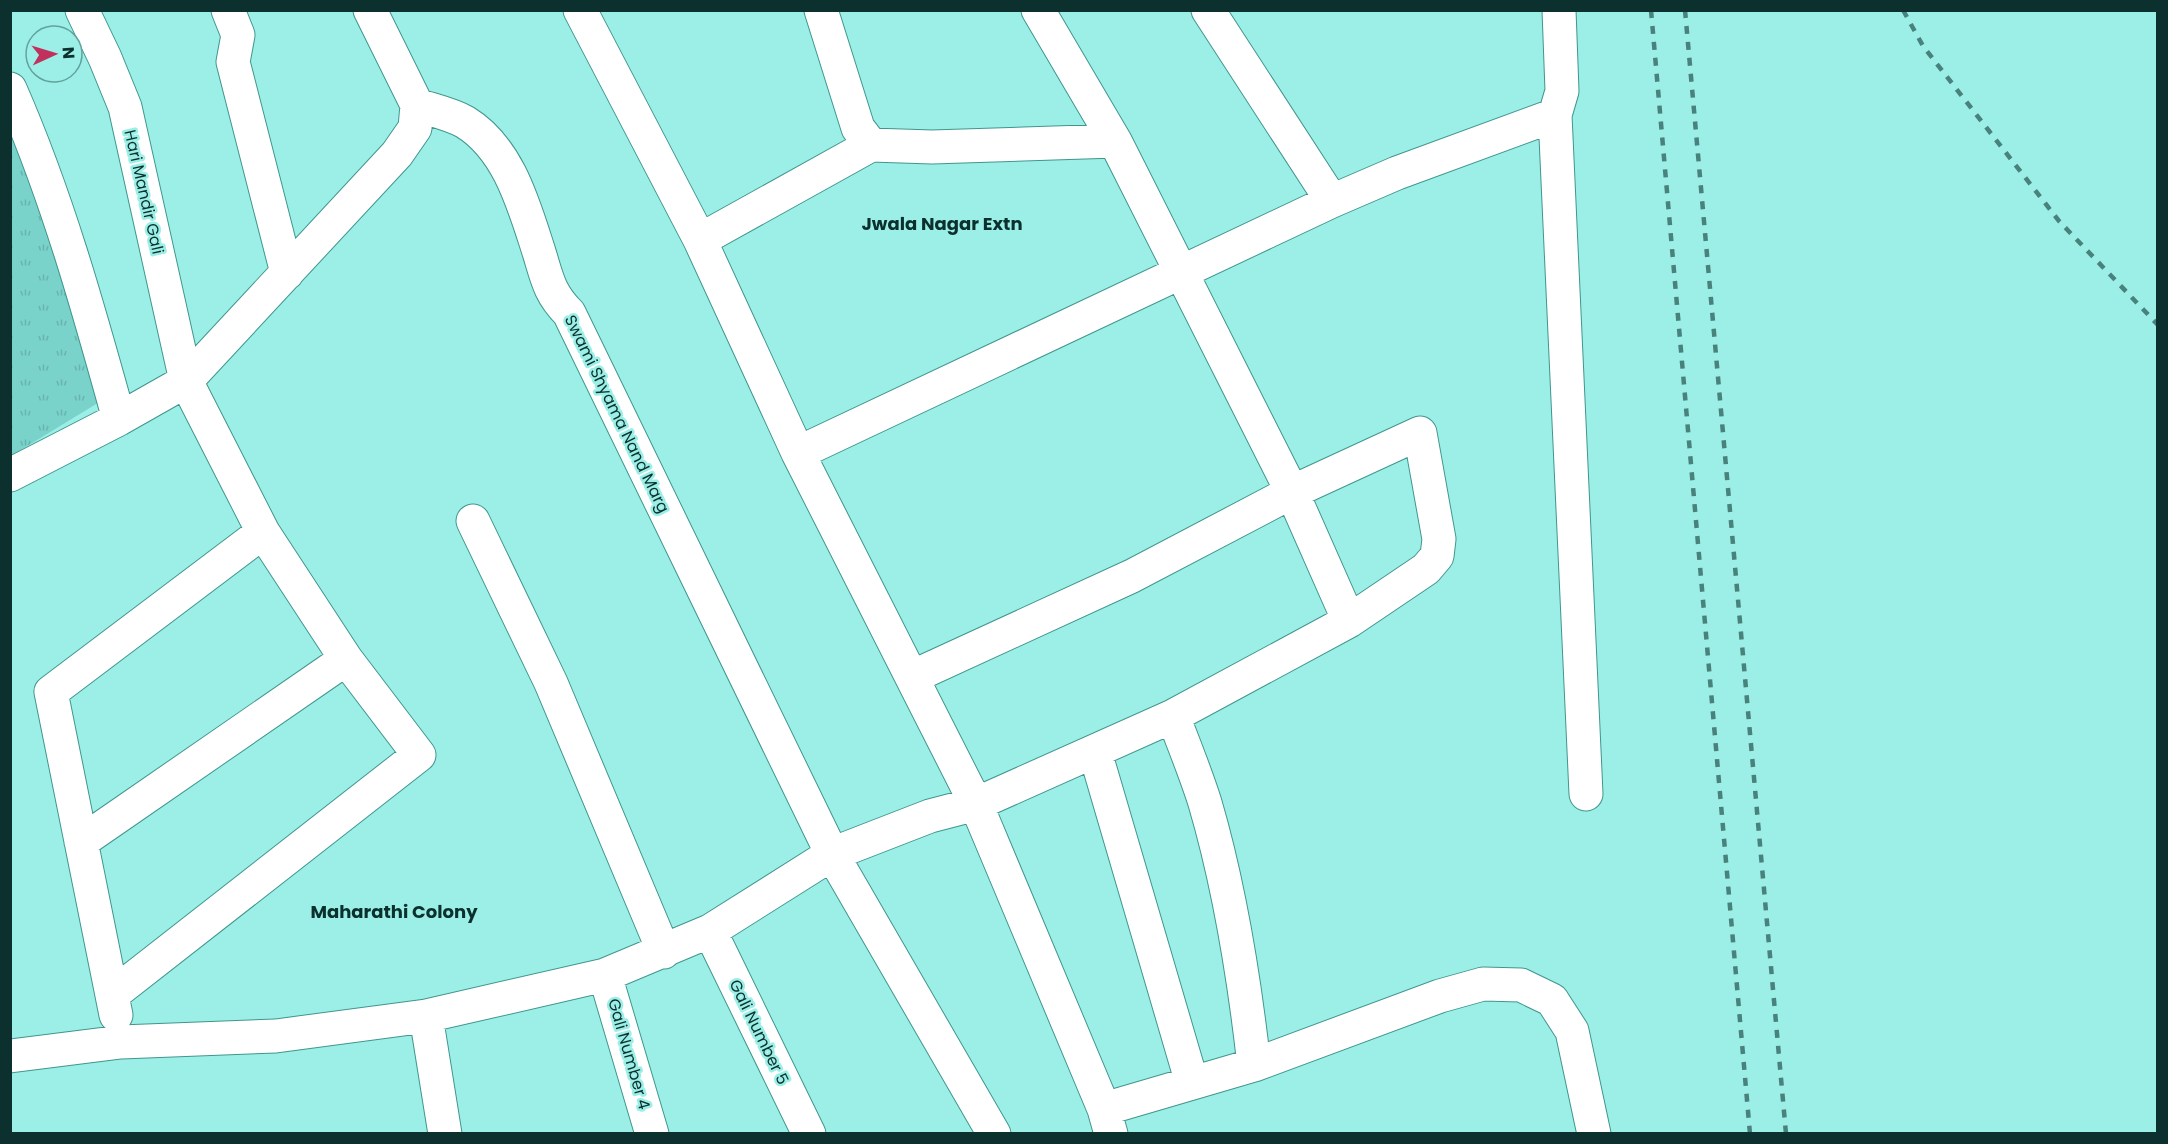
<svg xmlns="http://www.w3.org/2000/svg" width="2168" height="1144" viewBox="0 0 2168 1144" font-family="Poppins,sans-serif">
  <style>
    .park { fill: url(#park-tufts) }
    .lines { fill: none; stroke-linecap: round; stroke-linejoin: round }
    .minor-casing { stroke: #40968e; stroke-width: 35 }
    .minor { stroke: #fff; stroke-width: 33 }
    .rail { stroke: #49827d; stroke-width: 4.5; stroke-dasharray: 8 8; stroke-linecap: butt }
    .labels { text-anchor: middle; dominant-baseline: central; stroke-width: 5; stroke-linejoin: round; paint-order: stroke }
    .street-label { font-size: 16px; fill: #0b302d; stroke: #9befe6 }
    .neighbourhood-label { font-size: 18px; font-weight: bold; fill: #0b302d; stroke: #9befe6 }
  </style>
  <defs>
    <pattern id="park-tufts" width="24" height="20" patternUnits="userSpaceOnUse" patternTransform="scale(1.5)"><rect width="24" height="20" fill="#79d3ca"/><path d="M3 7l-1-3M5 7V3M7 7l1-3M15 17l-1-3M17 17v-4M19 17l1-3" fill="none" stroke="#67b5ae"/></pattern>
  </defs>
  <rect width="100%" height="100%" fill="#9befe6"/>
  <path class="park" d="M10 112 106 398 11 456H10Z"/>
  <g class="lines">
    <g class="minor-casing">
      <path id="minor" d="M82 10 105 58 125 107 186 381 263 532 346 659 419 755 112 995
        M228 10 238 35 233 62 287 273
        M370 10 417 105C432 110 451 114 465 122 509 149 524 206 539 252 547 278 549 293 569 313L832 854 994 1134
        M580 10 700 240 798 453 976 804 1104 1109 1111 1134
        M1038 10 1115 141
        M1208 10 1332 201
        M1559 10 1562 91 1555 115 1586 794
        M10 89C57 196 88 307 119 419
        M700 240 871 145
        M798 453 1332 201 1397 173 1555 115
        M10 475 119 419 186 381 397 154 415 128 417 105
        M473 521 551 683 664 952
        M912 677 1132 576 1292 492 1420 433 1439 539 1437 556 1426 569 1349 621
        M1095 752 1192 1083
        M81 842 346 659
        M710 931 809 1134
        M605 975 652 1134
        M116 1015 51 692 263 532
        M426 1016 445 1134
        M10 1056 121 1042 276 1036 426 1016 605 975 710 931 832 854 930 816 976 804 1173 716 1349 621 1292 492 1115 141 932 147 871 145 858 128 821 10
        M1254 1065 1440 996 1483 984 1521 985 1552 1000 1572 1031 1594 1134
        M1104 1109 1254 1065C1244 976 1230 888 1205 803 1196 774 1184 745 1173 716"/>
    </g>
    <use href="#minor" class="minor"/>
    <path class="rail" d="M1651 10 1750 1134
      M1685 10 1786 1134
      M1903 10 1923 46 2059 221 2158 325"/>
  </g>
  <g class="labels">
    <g class="street-label">
      <text transform="translate(144 192) rotate(77)">Hari Mandir Gali</text>
      <text transform="translate(617 414) rotate(64)">Swami Shyama Nand Marg</text>
      <text transform="translate(759 1032) rotate(64)">Gali Number 5</text>
      <text transform="translate(629 1054) rotate(74)">Gali Number 4</text>
    </g>
    <g class="neighbourhood-label">
      <text x="942" y="223">Jwala Nagar Extn</text>
      <text x="394" y="911">Maharathi Colony</text>
    </g>
  </g>
  <rect width="2168" height="1144" fill="none" stroke="#0b302d" stroke-width="24"/>
  <g transform="translate(54 54) rotate(86)"><circle r="28" fill="#9befe6" stroke="#61a39c" stroke-width="1.5"/>
  <path d="M0-4.5L10 22L0 15L-10 22Z" fill="#c0315d"/>
  <text y="-9" font-size="16" font-weight="bold" text-anchor="middle" fill="#0b302d">N</text>
  </g>
</svg>
